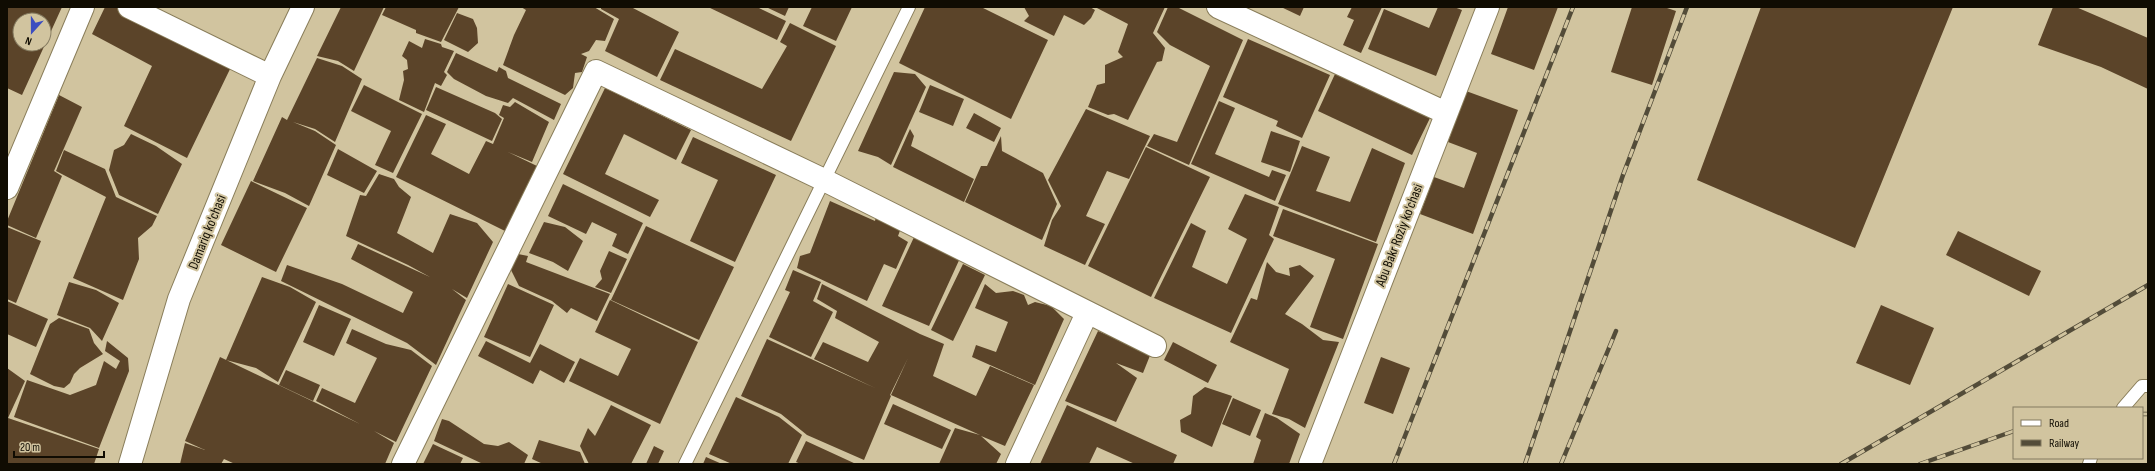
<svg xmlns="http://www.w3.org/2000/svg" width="2155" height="471" viewBox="0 0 2155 471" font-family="'Sofia Sans Condensed',sans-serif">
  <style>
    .building { fill: #5b4429; fill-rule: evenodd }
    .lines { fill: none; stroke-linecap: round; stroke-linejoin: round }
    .lane-casing { stroke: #897d5a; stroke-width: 14 }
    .street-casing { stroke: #897d5a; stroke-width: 24 }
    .lane { stroke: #fff; stroke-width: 12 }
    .street { stroke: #fff; stroke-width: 22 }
    .rail-casing { stroke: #534c39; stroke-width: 4.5 }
    .rail { stroke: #d1c49f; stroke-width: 3; stroke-dasharray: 9; stroke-linecap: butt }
    .labels { text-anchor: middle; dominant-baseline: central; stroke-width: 4; stroke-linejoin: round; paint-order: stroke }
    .street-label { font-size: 14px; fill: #100c02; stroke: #d1c49f }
  </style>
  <rect width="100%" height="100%" fill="#d1c49f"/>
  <path class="building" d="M7 7H62L22 95 7 88ZM20 20H44V44H20Z
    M105 7H116L231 67 187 158 124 126 152 66 92 34Z
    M341 7H384L354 71 338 61 317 56Z
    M386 7H459L441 42 416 33V30L382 15Z
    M521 7H594L614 19 605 41 596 40 589 51 581 54 587 57 582 72 575 73 573 88 565 95 503 65 514 35 526 10Z
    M601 7H631L679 32 657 77 605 51 619 19 601 9Z
    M708 7H757L786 21 777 40Z
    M766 7H789L785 16Z
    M812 7H852L836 41 803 26Z
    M925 7H981L1048 40 1011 119 899 63Z
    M1024 7H1090L1095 10 1091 18 1084 25 1064 15 1054 36 1024 21 1029 16Z
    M1095 7H1165L1153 33 1165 48 1162 61 1157 62 1128 120 1114 114 1108 115 1088 107 1097 85 1105 83V65L1123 57 1118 52 1128 24Z
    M1168 7H1177L1243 40 1189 165 1147 146 1154 134 1177 142 1210 66 1170 45 1157 32Z
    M1281 7H1304L1300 16Z
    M1352 7H1382L1361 53 1343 45 1354 20 1347 17Z
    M1438 7H1454L1462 10 1436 76 1368 49 1384 9 1429 28Z
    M1508 7H1558L1534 70 1491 54Z
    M1632 7H1664L1676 11 1652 85 1611 72Z
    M1761 7H1953L1855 248 1697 180Z
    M2053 7H2076L2148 38V89L2101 67 2038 45Z
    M457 13 473 19 477 28 478 43 468 52 444 40Z
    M790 23 836 46 791 141 660 80 675 49 762 89 787 46 780 42Z
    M425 39 441 44 442 47 454 51 444 72 447 75 441 86 435 83 424 112 399 100 404 80 403 71 408 69 407 60 402 56 409 41 422 48Z
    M1248 39 1330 75 1302 138 1276 126 1278 121 1223 97Z
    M456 53 497 72 499 67 506 71 508 78 561 104 554 120 513 98 508 103 486 96 454 79 447 72Z
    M317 58 342 66 362 79 335 142 315 129 293 122 315 131 336 145 309 206 285 193 253 181 282 117 287 120Z
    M894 72 915 74 926 87 891 165 878 157 858 151Z
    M1335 74 1430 118 1412 155 1318 111Z
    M364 85 422 114 393 173 375 165 391 131 351 111Z
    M930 85 964 99 953 126 919 112Z
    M436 87 495 113 502 119 492 141 426 110Z
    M605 88 691 130 676 160 624 134 605 174 659 200 650 217 563 174Z
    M1466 91 1518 110 1473 234 1420 214 1434 177 1464 188 1477 153 1448 142Z
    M59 95 82 107 54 171 62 176 36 238 7 225V221Z
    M1219 101 1235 108 1215 154 1269 177 1272 170 1286 175 1275 201 1191 164Z
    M515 102 549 122 532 162 508 152 537 166 505 231 396 177 426 115 446 124 431 154 469 174 486 141 493 144 504 118 499 115 503 105 510 107Z
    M1086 109 1150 136 1129 179 1107 171 1086 216 1105 224 1085 265 1044 246 1052 220 1061 206 1048 180Z
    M974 113 1001 128 994 142 966 128Z
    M910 129 914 136 911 146 974 179 964 202 893 167Z
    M1271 131 1300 141 1290 172 1261 162Z
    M131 134 156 146 182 164 158 214 119 195 109 170 114 150 124 145Z
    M1001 136 1002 151 1043 173 1057 204 1042 240 965 202 981 166H987Z
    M693 137 776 175 735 262 690 241 718 180 681 163Z
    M1302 146 1330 157 1316 191 1350 202 1372 148 1405 163 1376 242 1278 204Z
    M1146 147 1210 177 1151 297 1088 266Z
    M338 149 377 171 364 193 327 175Z
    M64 150 105 169 116 197 157 216 152 226 138 238 139 259 123 300 73 278 106 197 56 171Z
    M379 174 394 179 399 187 411 197 397 233 433 253 450 214 477 223 493 242 467 298 452 289 466 300 436 365 407 343 281 281 287 265 342 284 403 313 413 292 351 259 358 244 430 277 408 265 346 236 360 195 366 196Z
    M251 181 307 208 276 272 221 245Z
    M563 184 643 223 628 254 612 246 617 234 592 222 586 234 548 216Z
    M1245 194 1279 207 1269 235 1274 239 1231 333 1154 298 1191 223 1206 231 1192 267 1227 284 1247 239 1228 229Z
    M830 201 875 221 877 212 902 225 898 236 908 242 896 269 884 264 867 301 797 268 800 256 810 253Z
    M1283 209 1378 244 1343 339 1310 327 1335 259 1273 236Z
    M544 222 565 227 583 241 568 271 553 262 529 253Z
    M646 226 734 267 699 340 611 300Z
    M7 227 41 241 16 303 7 299Z
    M1958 231 2041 271 2029 296 1946 255Z
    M915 235 961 256 929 326 882 306Z
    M609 251 627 259 611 293 595 287 602 279 600 271Z
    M518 254 528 256 526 262 610 294 597 321 571 308 567 313 552 301 519 286 511 270Z
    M1267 262 1276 272 1290 276 1289 268 1300 265 1314 276 1285 314 1302 324 1323 340 1339 342 1305 428 1289 419 1272 414 1289 369 1230 342 1251 298 1257 300Z
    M963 264 985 275 953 341 931 330Z
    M793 270 821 282 813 301 833 312 811 357 769 337 790 292 785 290Z
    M262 277 290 287 316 302 278 382 256 368 226 360Z
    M69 282 96 290 119 303 102 341 90 328 57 315Z
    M508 284 554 305 530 357 484 337Z
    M822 284 920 334 944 344 933 376 976 396 990 366 1034 385 1005 446 981 436 1001 454 996 464H939L955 428 980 435 891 395 908 358 890 395 891 396 864 460 807 435 781 414 741 396 767 339 875 388 814 359 823 342 868 362 879 342 835 318 837 311 817 299Z
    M985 284 996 293 1013 291 1024 295 1028 305 1035 302 1051 306 1064 319 1035 385 972 357 976 345 996 352 1008 322 975 308Z
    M610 300 698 342 660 424 569 381 580 358 618 376 631 349 595 332Z
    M7 301 48 319 36 347 7 334Z
    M319 305 351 319 334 356 303 342Z
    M1881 305 1934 328 1910 385 1856 363Z
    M59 318 89 329 94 343 103 354 80 368 74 374 70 383 64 388 54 386 30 374 50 324Z
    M352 329 386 344 411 350 432 366 396 442 374 431 394 443 385 464H235L224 459 221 464H180L185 443 205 450 185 441 220 357 360 424 316 401 322 388 355 403 377 358 346 343Z
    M1098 331 1151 353 1143 373 1116 363 1137 378 1116 422 1065 401Z
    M107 341 128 358 129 371 99 448 14 417 27 380 70 395 96 385 104 361 116 369 120 361 105 351Z
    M486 341 530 363 540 344 575 362 564 383 540 370 533 384 478 356Z
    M1173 342 1217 365 1208 383 1164 360Z
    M1381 357 1410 368 1393 414 1364 403Z
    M7 368 25 381 8 418 99 449 94 464H7Z
    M286 370 320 385 313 401 279 385Z
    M1205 387 1232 396 1212 447 1181 432 1180 420 1191 414 1193 396Z
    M736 397 779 417 802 435 788 464H732L709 454Z
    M1233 398 1261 410 1250 436 1222 424Z
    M893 404 951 430 942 449 884 424Z
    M611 405 651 425 631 464H589L580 446 588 428 595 436Z
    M1067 405 1177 455 1173 464H1135L1097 447 1089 464H1040Z
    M1265 413 1277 418 1300 434 1289 464H1253L1261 440 1256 437Z
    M442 419 449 421 484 444 498 446 509 442 528 455 524 464H483L434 441Z
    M539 440 580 452 585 464H543L532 459Z
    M806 441 856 464H801L796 462Z
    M433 444 463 458 460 464H423Z
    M654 446 664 451 658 464H646Z
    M706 457 722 464H703Z"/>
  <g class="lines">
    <g class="lane-casing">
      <path id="lane" d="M2123 408 2142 386H2148
        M685 464 909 7
        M2089 464 2091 458"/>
    </g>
    <g class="street-casing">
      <path id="street" d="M129 7 270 76
        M1218 7 1446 113
        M7 188 83 7
        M130 464 179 299 270 76 303 7
        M403 464 596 71 824 180 1155 346
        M1017 464 1087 313
        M1310 464 1488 7"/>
    </g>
    <use href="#lane" class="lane"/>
    <use href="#street" class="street"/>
    <g class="rail-casing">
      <path id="rail" d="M2142 414H2148
        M1394 464 1573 7
        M1525 464 1623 175 1687 7
        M1561 464 1616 331
        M1841 464 2148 285
        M1920 464 2014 431"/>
    </g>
    <use href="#rail" class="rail"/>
  </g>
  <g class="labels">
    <g class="street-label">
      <text transform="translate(207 232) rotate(-68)">Damariq ko'chasi</text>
      <text transform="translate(1399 235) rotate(-69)">Abu Bakr Roziy ko'chasi</text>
    </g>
  </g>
  <rect width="2155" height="471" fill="none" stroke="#100c02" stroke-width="16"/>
  <rect x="2013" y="407" width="130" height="52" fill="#d1c49f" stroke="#847a60"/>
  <rect x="2021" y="420" width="20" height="6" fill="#ffffff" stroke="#847a60"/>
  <text x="2049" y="427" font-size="12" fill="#100c02">Road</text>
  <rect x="2021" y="440" width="20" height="6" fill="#534c39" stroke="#847a60"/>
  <text x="2049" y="447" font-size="12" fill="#100c02">Railway</text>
  <g transform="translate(32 32) rotate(201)"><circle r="19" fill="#d1c49f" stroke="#847a60"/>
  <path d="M0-3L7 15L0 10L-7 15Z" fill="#3b4dc0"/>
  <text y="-6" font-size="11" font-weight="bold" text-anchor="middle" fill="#100c02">N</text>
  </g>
  <path d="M14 451v6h90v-6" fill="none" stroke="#100c02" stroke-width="2"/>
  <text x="20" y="451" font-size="12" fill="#100c02" stroke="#d1c49f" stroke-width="3" paint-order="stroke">20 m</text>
</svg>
